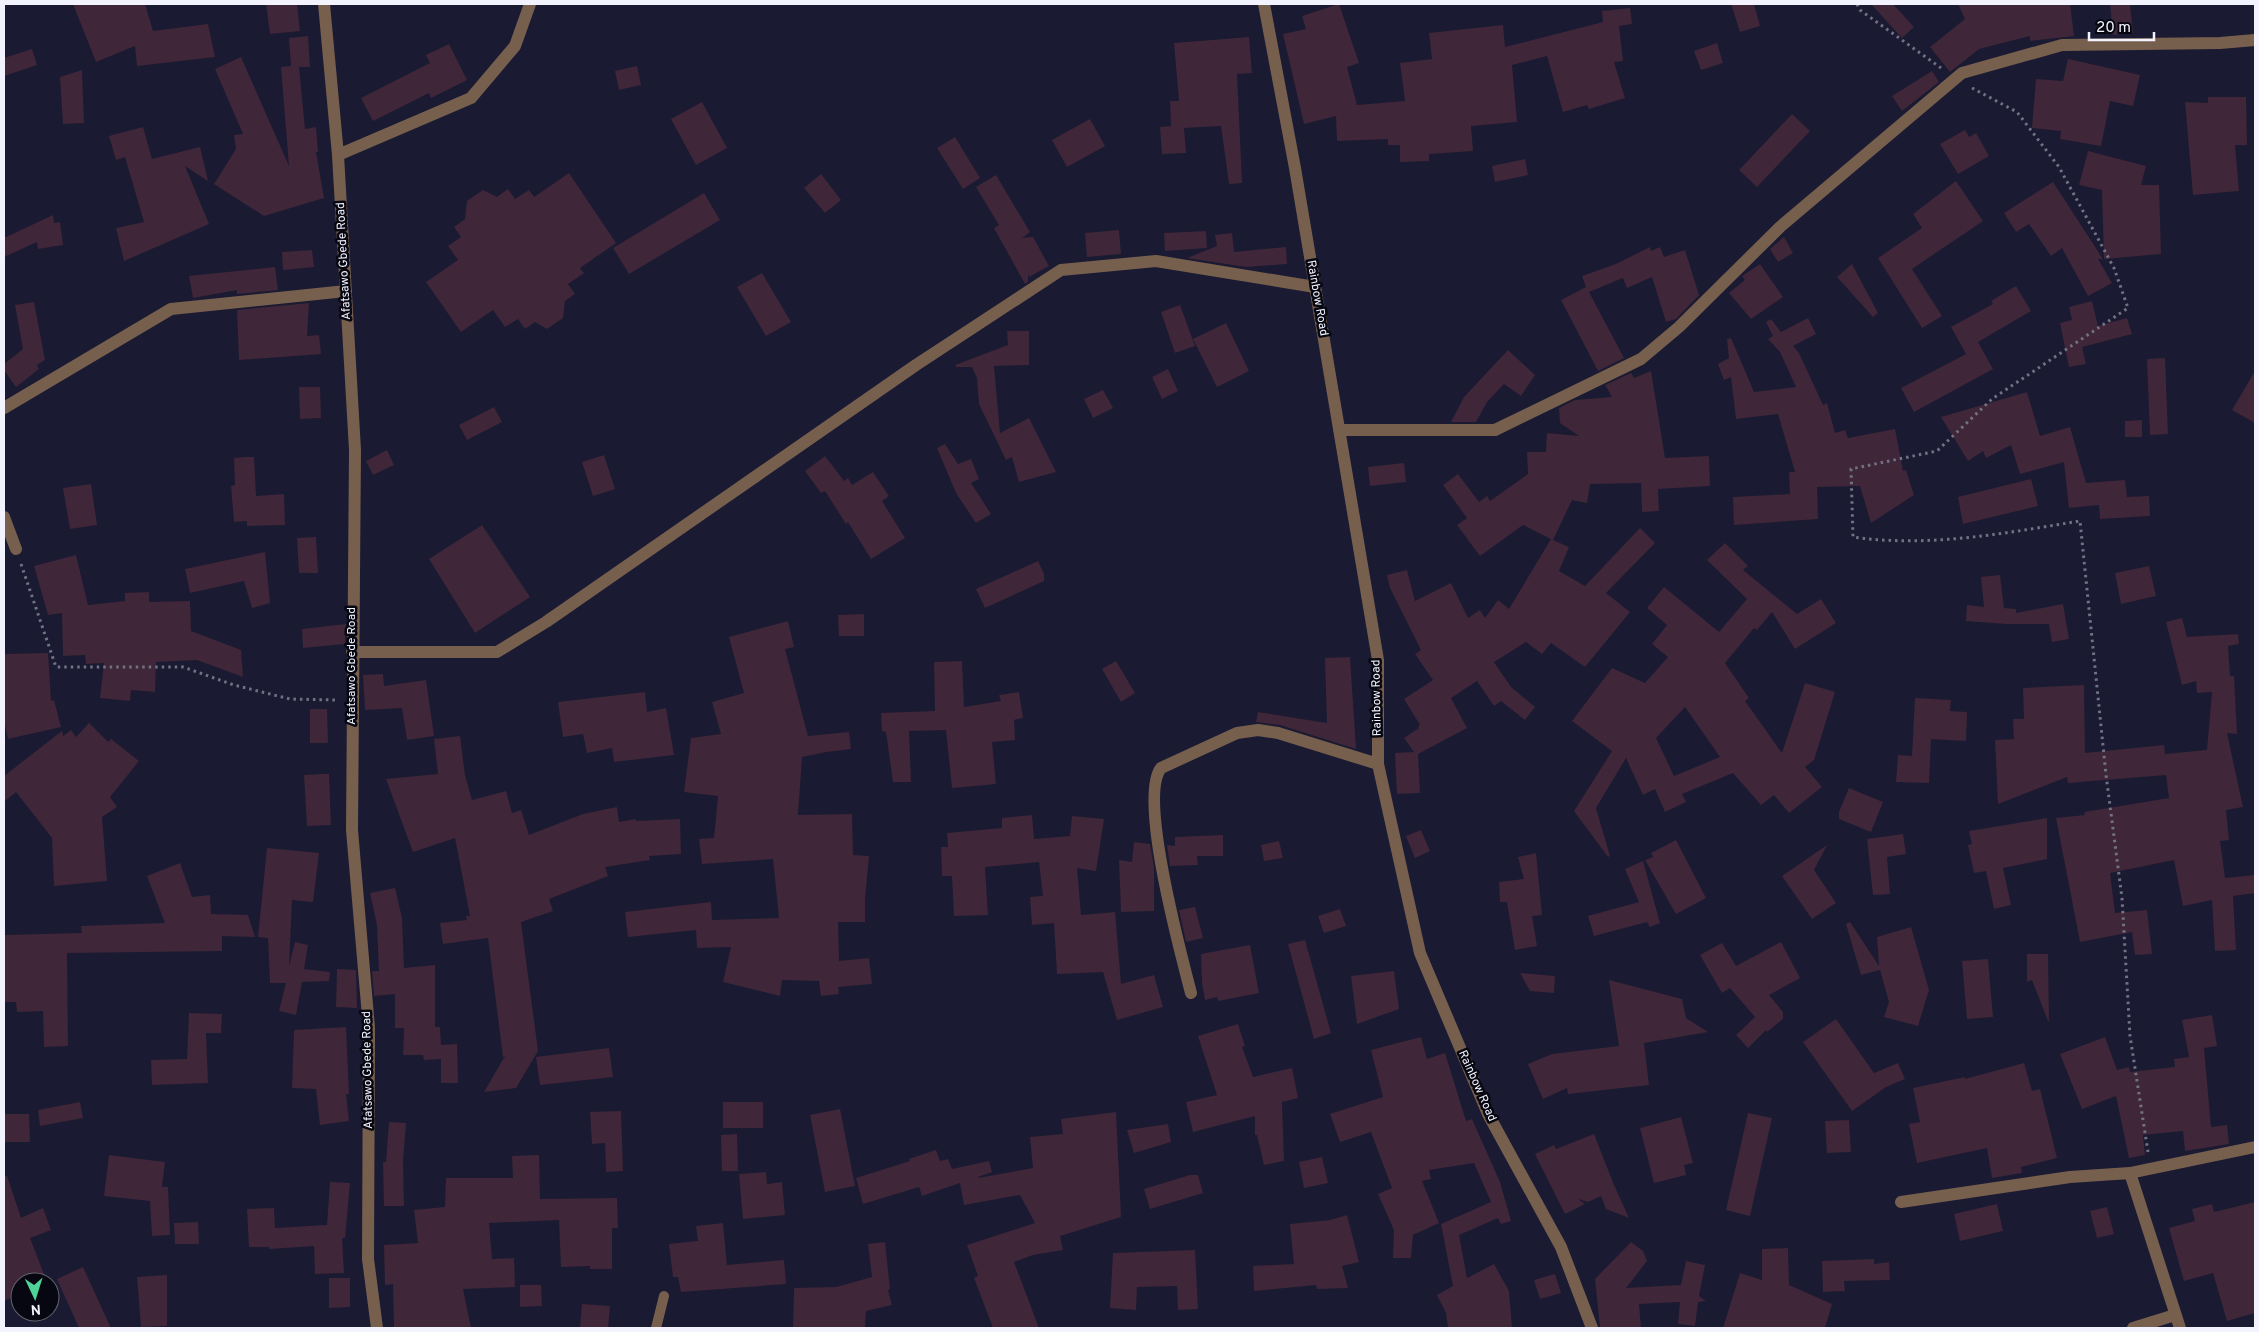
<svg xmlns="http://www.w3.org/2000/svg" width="2259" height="1332" viewBox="0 0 2259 1332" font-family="Overpass,sans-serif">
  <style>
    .building { fill: #3f2638; fill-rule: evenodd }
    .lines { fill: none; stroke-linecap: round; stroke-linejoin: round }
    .path { stroke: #727285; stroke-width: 3; stroke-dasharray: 2.5 4; stroke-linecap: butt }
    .service { stroke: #775f4d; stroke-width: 10 }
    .minor { stroke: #775f4d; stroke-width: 12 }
    .labels { text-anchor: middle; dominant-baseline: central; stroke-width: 5; stroke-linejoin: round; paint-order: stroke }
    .street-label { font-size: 12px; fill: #f2f3fe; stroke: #070711 }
  </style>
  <rect width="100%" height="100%" fill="#1a1a33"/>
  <path class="building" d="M73 4H145L153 31 208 24 215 57 137 66 135 46 96 62Z
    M266 4H297L300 31 270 34Z
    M1339 4 1359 63 1347 67 1357 105 1405 101 1400 63 1432 59 1429 33 1503 25 1505 47 1603 22 1602 11 1630 8 1632 24 1619 26 1623 61 1614 62 1625 98 1589 109 1587 105 1563 112 1547 56 1512 65 1517 122 1471 126 1473 151 1429 154V161L1400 162V145H1388V139L1337 141 1336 116 1304 124 1283 34 1306 29 1302 16Z
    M1731 4H1754L1760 26 1740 32Z
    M1871 4H1893L1914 27 1902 38Z
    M1958 4H2070L2074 36 2030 41V36L1979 49 1950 72 1930 47 1965 19Z
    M2110 4H2130L2133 33 2113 35Z
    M308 36 310 67H299L305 129 316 127 318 152H316L324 198 264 216 214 184 236 149 234 135 243 134 215 69 241 57 289 166 281 67 291 66 289 38Z
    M1249 37 1252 73 1237 74 1242 183 1229 184 1221 126 1184 128 1186 153 1162 154 1160 127 1171 126 1170 101H1179L1174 43Z
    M1717 43 1723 63 1701 70 1694 51Z
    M449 44 467 80 431 98 429 93 373 121 361 98 430 63 426 55Z
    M32 49 37 65 4 76V58Z
    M2068 59 2140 75 2133 106 2110 101 2101 146 2060 139 2061 131 2032 128 2036 79 2063 81Z
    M637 66 641 85 619 90 615 71Z
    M82 70 84 123 63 124 60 77Z
    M1932 71 1939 82 1902 111 1892 96Z
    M2208 97H2246L2247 145H2235L2239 191 2193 195 2185 102 2208 103Z
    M702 102 727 148 696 165 671 119Z
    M1792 114 1810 131 1757 187 1739 170Z
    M1090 119 1105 146 1067 167 1052 140Z
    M143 127 152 159 200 147 208 181 185 166 209 224 124 261 116 228 144 222 125 157 116 160 109 136Z
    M1965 130 1969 137 1976 133 1989 156 1958 174 1940 144Z
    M955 137 980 178 963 189 937 148Z
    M2088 151 2146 166 2141 185H2159L2161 254 2104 259 2102 190 2079 185Z
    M1525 159 1528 175 1495 182 1492 166Z
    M569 173 616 243 580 268 584 273 568 284 575 294 565 301 563 318 547 329 535 322 525 329 518 319 505 327 493 310 461 332 426 282 458 260 448 246 461 237 454 227 465 219 467 201 483 190 497 197 508 189 515 199 529 190 534 197Z
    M821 174 841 200 825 213 804 188Z
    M996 175 1030 232 1022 238 1033 237 1049 266 1029 277 1028 273V282L1025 284 994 228 999 225 976 187Z
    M1956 181 1983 221 1912 269 1942 316 1922 328 1878 258 1922 228 1913 214Z
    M2053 182 2103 259H2098L2112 283 2088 296 2062 248 2051 256 2029 224 2016 232 2004 213Z
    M704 193 720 220 629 274 613 248Z
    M53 215 54 223 60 222 63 245 38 249 37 242 4 257V238Z
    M1119 230 1121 254 1087 257 1085 233Z
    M1206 231 1207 248 1165 251 1164 233Z
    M1232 233 1234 252 1286 247 1287 264 1246 267 1187 258 1217 246 1215 235Z
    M1784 237 1793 253 1778 262 1770 249Z
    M1650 247 1651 251 1660 247 1664 257 1685 250 1699 295 1676 319 1666 322 1652 277 1627 288 1623 278 1589 292 1624 358 1598 371 1561 300 1586 287 1582 276 1616 264Z
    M312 250 314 267 283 270 282 252Z
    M1760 264 1783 297 1751 319 1729 293 1745 280 1742 276Z
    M1852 264 1878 313 1873 317 1837 277Z
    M275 267 278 290 237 294V290L193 298 189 276Z
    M762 273 791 322 766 336 737 287Z
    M2016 286 2031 311 1978 342 1993 369 1914 412 1901 388 1966 354 1951 327 1993 304 1991 301Z
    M2092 301 2098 326 2127 318 2132 334 2082 347 2086 364 2069 367 2060 323 2072 320 2069 307Z
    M34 302 45 360 37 365 39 369 16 387 4 370V364L23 349 15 305Z
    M309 303 307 336 319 335 321 354 239 360 237 310Z
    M1180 305 1195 346 1175 353 1161 312Z
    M1808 318 1816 334 1793 346 1799 353 1823 405 1827 403 1835 433 1845 430 1848 438 1895 429 1903 471 1906 470 1914 495 1871 523 1860 486 1817 487 1818 519 1734 525 1733 497 1790 494 1789 472H1795L1778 414 1736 419 1731 377 1724 380 1718 364 1729 358 1727 339 1731 338 1754 392 1796 387 1780 352 1768 339 1773 336 1766 322 1771 319 1781 332Z
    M1226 323 1249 371 1217 387 1193 339Z
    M1007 331H1029V365L994 366 1000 433 1029 418 1056 472 1019 482 1012 457 1006 460 979 404 977 378 972 367H956L955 365 1008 345Z
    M1508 350 1535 375 1521 396 1504 384 1487 402 1476 422H1451L1464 397Z
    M2165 358 2168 434 2150 435 2147 359Z
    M1168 369 1178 391 1162 399 1152 377Z
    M1651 371 1665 458 1709 456 1710 486 1658 489 1659 511 1642 512 1641 483 1590 484 1587 503 1572 500 1553 540 1569 547 1559 571 1585 586 1640 528 1655 543 1606 593 1630 612 1585 667 1551 643 1542 654 1526 642 1494 662 1511 687 1535 707 1525 720 1501 701 1494 706 1477 681 1451 698 1467 728 1418 754 1420 793 1397 794 1395 753 1414 752 1404 738 1419 728 1418 726 1420 725 1404 699 1433 680 1415 654 1421 650 1390 588 1387 575 1407 570 1415 601 1451 583 1468 618 1480 610 1485 618 1498 600 1509 609 1551 539 1523 525 1480 556 1457 525 1467 518 1443 485 1458 474 1479 502 1487 496 1490 501 1528 474 1527 452H1546L1547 433 1579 436 1560 423 1559 408 1575 400 1612 397 1605 385 1631 373 1634 378Z
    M2255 371V423L2232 410Z
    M299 387H320L321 418 300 419Z
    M1103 390 1113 408 1093 418 1084 399Z
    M2027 392 2040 436 2070 427 2086 483 2125 480 2127 497 2149 496 2150 516 2100 519 2099 505 2069 508 2064 462 2020 474 2011 445 1986 458 1983 451 1968 461 1941 417Z
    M494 407 502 422 467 440 459 425Z
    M2142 420V437H2125V421Z
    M945 444 958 464 971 459 979 479 971 483 991 514 976 523 956 493 937 448Z
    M387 450 394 465 373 475 366 461Z
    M604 455 615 489 593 496 582 462Z
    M825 456 844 481 848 478 852 485 873 472 889 496 882 501 905 538 871 559 848 522 846 524 825 491 821 493 805 471Z
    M245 457H254L256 496 284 494 285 525 247 526V521L234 522 231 486 235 485 234 458Z
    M1404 463 1406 482 1370 486 1368 467Z
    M2031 479 2038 506 1963 524 1958 497Z
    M91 484 97 525 70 529 63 488Z
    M482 525 530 597 475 633 429 559Z
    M316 537 318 573H299L297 538Z
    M1725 543 1748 566 1743 570 1797 614 1821 599 1836 623 1795 649 1772 612 1757 630 1754 628 1725 663 1749 698 1745 701 1782 753 1805 683 1835 692 1814 760 1805 767 1822 787 1789 813 1774 795 1761 805 1733 773 1682 794 1686 802 1665 812 1655 789 1643 795 1626 758 1596 808 1610 856 1608 857 1574 811 1612 751 1572 721 1612 668 1645 683 1668 657 1652 644 1667 625 1647 608 1664 587 1719 632 1747 599 1707 560ZM1685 707 1720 757 1674 776 1656 738Z
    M265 552 270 603 252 608 244 581 190 593 185 569Z
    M76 555 88 605 125 601V593L149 592V602L190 601 191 631 241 650 243 677 197 660 156 662 155 692 131 690 130 701 100 698 104 663 86 664 85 655 63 656 62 613 48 615 34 566Z
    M1038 561 1044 574V581L985 608 976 589Z
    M2149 566 2156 596 2121 604 2115 573Z
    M2000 575 2004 608 2016 609V613L2063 604 2069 639 2052 642 2049 624H2006L1966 621 1967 605 1984 607 1981 577Z
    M864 614V636H839L838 615Z
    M2182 618 2187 637 2238 634 2239 644 2228 646 2230 676H2234L2237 734 2227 733 2243 807 2226 810 2229 840 2220 841 2225 878 2255 875V893L2233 896 2236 950 2215 951 2212 900 2183 906 2174 860 2110 873 2115 913 2147 910 2152 954 2135 955 2132 932 2080 942 2056 818 2085 815 2084 812 2169 798 2166 775 2068 783 2067 777 1998 804 1995 740 2014 739 2013 719H2024L2023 688 2084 685 2085 753 2164 745 2165 754 2207 750 2212 692 2197 693 2196 681 2182 685 2166 622Z
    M788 621 794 647 785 649 808 736 849 732 851 749 826 752 802 757 798 815 852 814 853 855 869 856 865 899V922H838L839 961 869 958 872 984 838 987 839 994 821 996 819 981 782 980 780 996 723 982 731 947 697 948 696 930 628 937 625 912 711 902 712 920 779 918 773 859 702 864 699 839 714 838 718 796 684 792 691 738 721 734 712 702 744 693 729 637Z
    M346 624 345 644 303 648 302 629Z
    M48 653 51 701 54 700 61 727 8 739 4 720V654Z
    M1350 657 1356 749 1280 725 1256 722 1258 712 1327 723 1325 658Z
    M962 661 964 707 1001 701 999 695 1019 692 1023 718 1014 720 1015 740 992 742 996 784 952 788 946 730 909 731 911 782H893L886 732 882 731 881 713 935 711 934 662Z
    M1116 661 1135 693 1121 702 1102 669Z
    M383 674 384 686 426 680 434 736 407 740 402 708 365 710 363 675Z
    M645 692 647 712 666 708 674 755 614 762 612 748 587 753 583 734 563 737 558 702Z
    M1915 698 1951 700 1950 711 1967 712 1966 741 1931 739 1929 783 1896 782 1898 755 1912 756Z
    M310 709H327L328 743H310Z
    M89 723 108 742 111 739 139 761 110 797 117 807 102 817 107 881 54 886 52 838 16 792 4 802V776L62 731 63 736 71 730 76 737Z
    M460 736 465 775 472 800 506 791 512 813 521 810 529 835 583 814 617 807 619 822 636 819V821L680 819 681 854 649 856 650 860 605 867 608 876 549 899 553 911 521 922 538 1051 516 1088 484 1092 505 1056 503 1057 488 938 443 944 440 923 467 920 466 916H470L455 838 413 852 386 779 438 774 434 739Z
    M320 774H329L331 825 307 826 304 775Z
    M1849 788 1883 802 1871 832 1839 819V812Z
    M1032 815 1034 839 1070 836 1072 816 1104 819 1096 871 1077 868 1081 915 1115 912 1121 984 1154 975 1163 1007 1117 1020 1103 972 1057 974 1054 923 1032 925 1030 897 1043 896 1039 862 985 867 988 915 954 916 952 876H942L941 847H948L947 833 1002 828V818Z
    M2047 818V859L2003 868 2011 905 1994 909 1986 871 1974 873 1968 845 1972 844 1969 831Z
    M1421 830 1430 851 1415 858 1406 836Z
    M1903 834 1906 854 1887 857 1890 894 1873 895 1867 839Z
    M1223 835V856H1197L1198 865 1170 866 1167 845 1175 846V837Z
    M1676 840 1706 898 1676 914 1645 860 1653 857 1651 853Z
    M1279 841 1283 858 1264 861 1261 845Z
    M1134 842 1150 844 1154 867V911L1121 912 1119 860 1132 862Z
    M1827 845 1814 870 1836 903 1812 919 1782 876Z
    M267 848 319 853 313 902 292 900 289 966 295 942 308 945 304 969 330 972 329 981 302 982 296 1015 279 1011 286 983H270L268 938 258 937Z
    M1536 853 1542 915 1532 916 1537 946 1515 950 1507 902H1500L1499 882 1524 879 1518 857Z
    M1643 861 1660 923 1650 927 1647 922 1594 936 1588 916 1639 902 1625 869Z
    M180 863 192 897 210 895 211 914 248 915 255 937 222 936V951L67 953 68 1046 44 1047 43 1011 17 1012 16 1002H4V935L82 933 81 926 165 923 147 876Z
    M395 888 402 918 404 968 435 965V1027H440L441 1045 457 1044 458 1083H441V1059L424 1060 423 1055H403L404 1028H395V994L374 996 372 971H379L377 925 370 893Z
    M1195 907 1203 938 1186 942 1179 910Z
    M1340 909 1346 926 1324 933 1318 916Z
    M1850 922 1879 966 1877 937 1911 927 1929 990 1918 1026 1884 1017 1889 1002 1880 970 1861 975 1846 924Z
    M1305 940 1331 1033 1314 1039 1288 944Z
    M1781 942 1800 978 1769 995 1783 1012V1019L1767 1032 1766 1030 1748 1048 1736 1035 1755 1017 1730 988 1722 993 1700 955 1722 943 1736 966Z
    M1250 945 1259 993 1218 1001 1217 997 1205 1000 1202 983 1201 954Z
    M2027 954H2048L2049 1021H2048L2032 980 2027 982Z
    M1988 959 1993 1017 1967 1019 1962 961Z
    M337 969 356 970 357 1008 336 1007Z
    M1394 971 1399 1009 1357 1024 1351 976Z
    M1520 973 1555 976 1554 993 1530 991Z
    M1609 980 1682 999 1686 1018 1708 1032 1644 1043 1649 1085 1568 1094 1567 1088 1543 1099 1528 1064 1552 1054 1619 1046Z
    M189 1013 222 1014 221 1033H206L208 1083 152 1085 151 1060 187 1059Z
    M2212 1015 2217 1046 2204 1048 2211 1127 2227 1125 2229 1144 2185 1151 2183 1131 2143 1135 2145 1155 2129 1158 2116 1096 2082 1109 2060 1054 2105 1037 2117 1070 2129 1067 2130 1072 2175 1067 2174 1059 2189 1057 2182 1020Z
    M1836 1019 1874 1073 1898 1063 1905 1079 1886 1087 1852 1111 1803 1042Z
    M1238 1024 1245 1046 1242 1047 1253 1077 1292 1068 1298 1098 1282 1102 1284 1161 1264 1165 1257 1135H1255V1116L1193 1132 1186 1102 1217 1095 1198 1036Z
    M346 1027 349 1094H346L349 1121 320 1125 316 1089 292 1088 294 1030Z
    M1421 1037 1427 1059 1445 1053 1466 1121 1472 1119 1500 1182 1511 1221 1501 1224 1498 1218 1459 1235 1467 1278 1494 1264 1509 1291 1512 1328H1448L1446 1313 1437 1295 1453 1286 1441 1224 1491 1202 1474 1163 1429 1170 1431 1179 1422 1181 1439 1223 1413 1235 1411 1258H1393L1394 1230 1378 1194 1392 1188 1371 1132 1340 1142 1330 1114 1383 1097 1371 1050Z
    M609 1048 613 1077 540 1085 536 1057Z
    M2024 1063 2032 1091 2040 1089 2057 1158 2021 1167 2022 1173 1992 1178 1987 1148 1917 1163 1909 1124 1920 1122 1913 1088 1965 1077V1079Z
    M80 1102 83 1118 40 1126 38 1110Z
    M723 1102H763V1128H723Z
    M840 1109 855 1186 825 1192 810 1115Z
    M621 1111 623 1171 606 1172 605 1143 592 1144 590 1112Z
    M1116 1112 1121 1217 1060 1236 1063 1250 1033 1255 1014 1262 1039 1328H993L974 1278 978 1276 967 1245 1035 1223 1020 1195 964 1205 960 1183 922 1196 919 1187 863 1204 856 1178 910 1161 909 1159 936 1150 940 1161 948 1159 952 1169 989 1161 992 1172 978 1177V1178L1033 1168 1030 1137 1063 1134 1061 1119Z
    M1748 1113 1772 1118 1750 1216 1726 1210Z
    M4 1114H29L30 1142H4Z
    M1681 1117 1693 1163 1684 1165 1686 1175 1654 1183 1640 1128Z
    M1849 1120 1851 1152 1827 1153 1825 1121Z
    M389 1122 406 1123 403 1161 404 1206H384L383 1162H386Z
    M1168 1124 1171 1142 1134 1153 1127 1130Z
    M737 1134 738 1171H722L721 1135Z
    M1594 1134 1614 1185 1629 1218 1606 1209 1601 1196 1588 1202 1578 1199 1585 1204 1565 1214 1535 1154 1554 1145 1556 1149Z
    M109 1155 165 1162 162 1187H168L170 1235 152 1236 150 1201 104 1196Z
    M539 1155 540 1199 617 1198 618 1228H612V1269H590V1266L561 1267 559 1220 489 1223 492 1259 514 1258 515 1287 463 1289 471 1328H394L393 1284 385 1285 384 1245 418 1243 414 1210 445 1207 446 1178H513L512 1156Z
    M1322 1157 1328 1183 1304 1188 1299 1162Z
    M766 1172 767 1184 782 1182 785 1215 743 1219 739 1174Z
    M1190 1175H1198L1203 1193 1150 1209 1144 1189Z
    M4 1176H7L21 1218 43 1208 51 1230 30 1238 47 1282H20V1294L4 1301Z
    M330 1182 350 1183 345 1238H342L344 1273 315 1274 314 1246 269 1249V1247H249L247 1209 274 1208 275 1228 327 1225Z
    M2255 1202V1313L2227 1321 2213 1273 2184 1281 2169 1228 2195 1221 2192 1209 2212 1204 2214 1212Z
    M1997 1204 2003 1231 1960 1241 1954 1214Z
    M2107 1207 2114 1234 2097 1238 2090 1211Z
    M1347 1215 1359 1262 1342 1266 1348 1288 1317 1289 1316 1285 1254 1291 1253 1266 1294 1264 1290 1224 1330 1220Z
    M198 1222 199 1244H175L174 1223Z
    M723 1223 727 1265 784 1260 786 1284 681 1292 678 1277H673L669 1244 698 1241 696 1226Z
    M885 1242 890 1289 888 1290 892 1305 866 1311 865 1328H793L794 1288 836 1287 872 1277 868 1244Z
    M1631 1242 1643 1251 1647 1261 1626 1288 1681 1285 1686 1261 1705 1265 1699 1296 1706 1301 1698 1302 1695 1326 1678 1324 1680 1302 1639 1304 1641 1328H1600L1595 1279Z
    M1788 1248 1789 1285 1832 1304 1825 1328H1723L1740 1273 1762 1280V1249Z
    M1195 1250 1198 1309 1178 1310 1177 1286 1137 1287 1136 1310 1110 1308 1113 1253Z
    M1874 1259V1264L1889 1262 1890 1280 1844 1281 1845 1291 1823 1292 1822 1261Z
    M83 1267 111 1328H79L57 1279Z
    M1555 1274 1561 1293 1540 1299 1534 1280Z
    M167 1275V1326L141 1327 137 1277Z
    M329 1278H350V1307L329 1308Z
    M520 1285H541L542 1306 520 1307Z
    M582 1304 610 1306 608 1328H580Z"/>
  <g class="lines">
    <path class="path" d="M1857 4 1860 10 1941 68
      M1972 88 2017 112 2059 167 2114 268 2128 308 1992 399 1937 451 1851 469 1853 537C1928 548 2006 533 2080 521L2106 775 2122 898 2130 1036 2148 1152
      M21 564 56 667H183L234 685 290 699 337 700"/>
    <path class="service" d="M656 1328 664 1296"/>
    <path class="minor" d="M324 4 338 155 355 450 352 830 369 1028 368 1259 377 1328
      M1264 4 1295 168 1378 660V764L1420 953 1488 1114 1561 1247 1592 1328
      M338 155 471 98 515 46 530 4
      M4 408 171 309 346 291
      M1339 430H1495L1641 359 1679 327 1780 227 1962 73 2062 45 2220 43 2255 40
      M4 517 16 549
      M352 652H497L546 622 916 365 1061 270 1156 261 1315 287
      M1191 993C1181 954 1138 797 1161 768L1237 733 1258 730 1278 733 1378 764
      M2130 1173 2180 1328
      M1901 1202 2070 1177 2130 1173 2255 1147
      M2133 1328 2175 1315"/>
  </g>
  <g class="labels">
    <g class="street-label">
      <text transform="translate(344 261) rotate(-93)">Afatsawo Gbede Road</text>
      <text transform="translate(1317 298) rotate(80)">Rainbow Road</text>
      <text transform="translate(352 666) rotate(-90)">Afatsawo Gbede Road</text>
      <text transform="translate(1377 698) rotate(-91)">Rainbow Road</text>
      <text transform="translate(368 1070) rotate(-91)">Afatsawo Gbede Road</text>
      <text transform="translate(1477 1086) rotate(66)">Rainbow Road</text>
    </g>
  </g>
  <rect width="2259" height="1332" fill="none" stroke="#f2f3fe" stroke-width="10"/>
  <g transform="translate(35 1297) rotate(176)"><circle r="24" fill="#070711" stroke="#656570"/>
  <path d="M0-4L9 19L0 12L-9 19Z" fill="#50d398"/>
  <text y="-8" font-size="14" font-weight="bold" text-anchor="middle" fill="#f2f3fe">N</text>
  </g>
  <path d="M2089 32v8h65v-8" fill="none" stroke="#f2f3fe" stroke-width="2.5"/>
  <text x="2096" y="32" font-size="15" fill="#f2f3fe" stroke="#070711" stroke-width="4" paint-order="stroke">20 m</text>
</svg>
